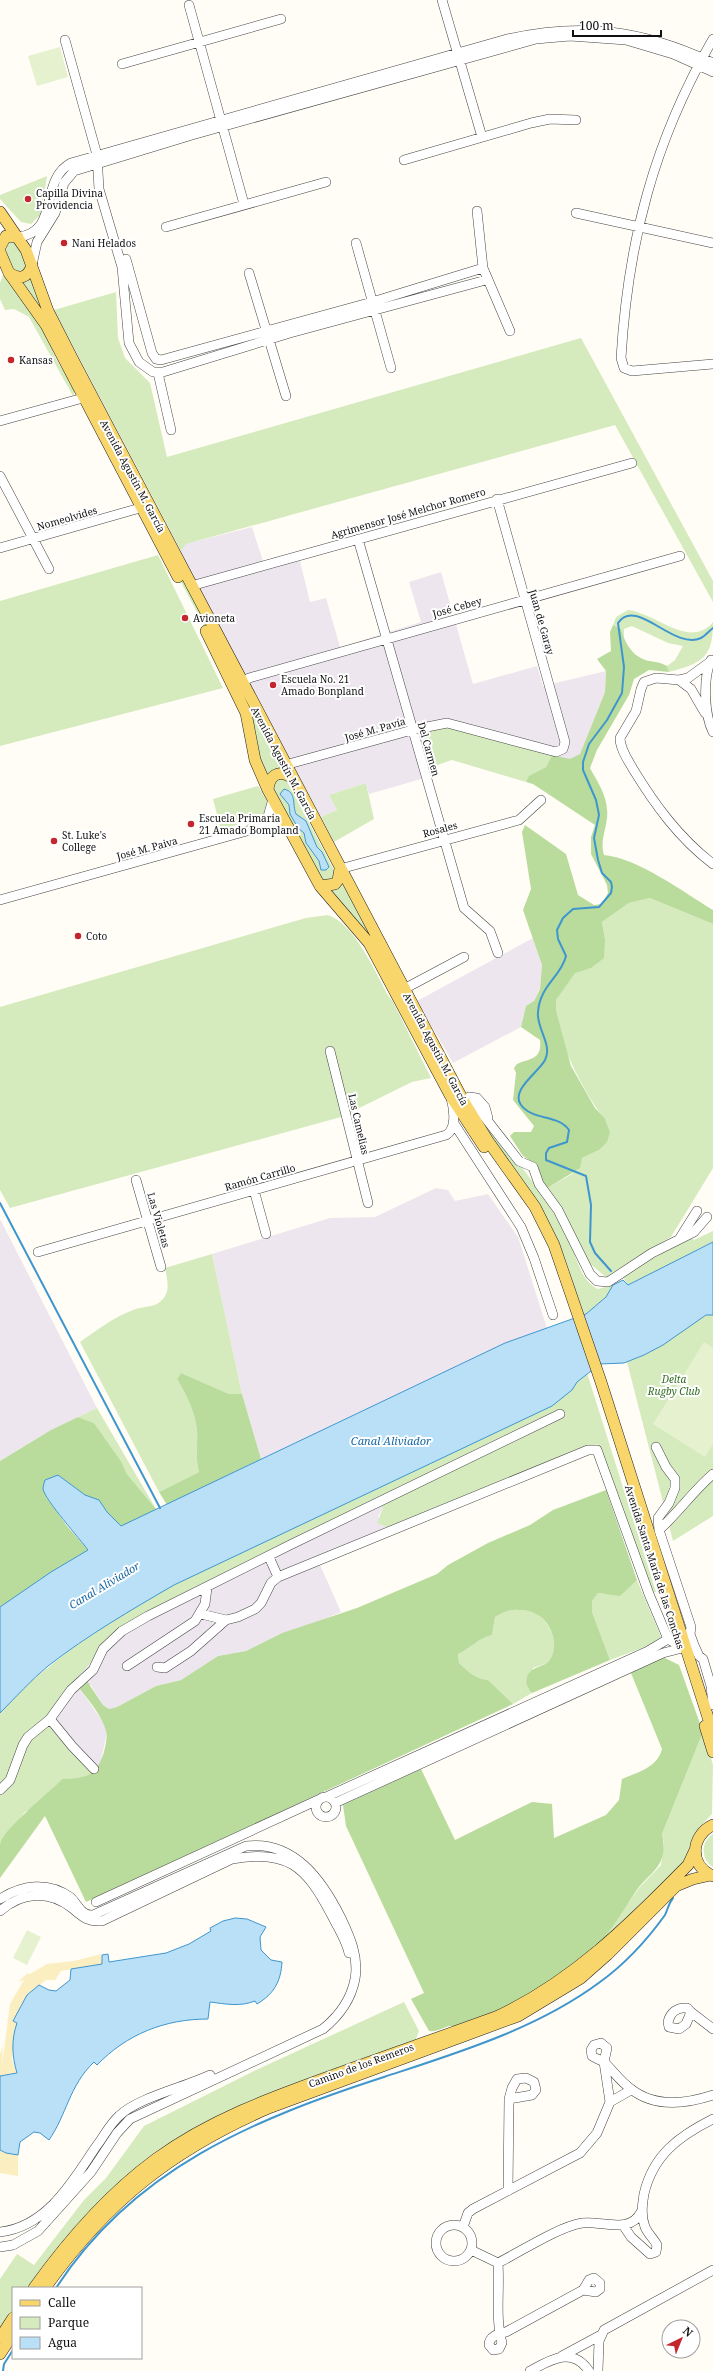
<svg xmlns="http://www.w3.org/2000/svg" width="713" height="2371" viewBox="0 0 713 2371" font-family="'Noto Serif',serif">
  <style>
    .industrial { fill: #eee6ef }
    .green { fill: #d5ebbd }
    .forest { fill: #b9dc9c }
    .sand { fill: #fbeec1 }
    .pitch { fill: #e6f2cf }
    .water { fill: #b9e0f7; stroke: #3f96cf }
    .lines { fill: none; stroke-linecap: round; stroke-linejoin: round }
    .stream { stroke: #3f96cf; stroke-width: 2 }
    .minor-casing { stroke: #444; stroke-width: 10 }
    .major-casing { stroke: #222; stroke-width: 12 }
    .minor { stroke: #fff; stroke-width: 9 }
    .major { stroke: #f9d66b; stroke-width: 11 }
    .poi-dot { fill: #c4262e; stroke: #fff; stroke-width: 1.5 }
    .labels { text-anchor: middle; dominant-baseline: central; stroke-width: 4; stroke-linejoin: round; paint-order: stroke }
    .poi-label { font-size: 10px; fill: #111; stroke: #fff; text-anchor: start }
    .street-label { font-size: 10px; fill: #111; stroke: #fff }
    .park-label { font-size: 10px; font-style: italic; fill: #2f6b1f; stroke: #fff }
    .water-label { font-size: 11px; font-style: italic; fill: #1768a6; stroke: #fff }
  </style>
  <rect width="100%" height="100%" fill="#fffdf5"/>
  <path class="industrial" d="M252 527 265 567 299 557 310 602 326 598 340 647 421 622 409 582 441 572 473 684 537 666 543 686 606 671 605 692 580 754 570 760 415 732 428 777 369 794 366 783 329 795 337 810 321 817 180 553 185 544Z
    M533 938 542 965 540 988 534 1001 526 1006 521 1027 453 1063 417 1001Z
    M436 1188 448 1190 455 1201 488 1194 518 1237 547 1328 505 1343 261 1459 242 1394 212 1254 330 1218 375 1217Z
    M0 1219 97 1408 51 1430 0 1461Z
    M374 1503 383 1508 378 1517 389 1528 317 1558 341 1612 303 1628 282 1633 246 1651 218 1656 181 1680 156 1686 117 1707 109 1709 103 1705 91 1685 80 1689 103 1722 107 1733 100 1765 94 1773 46 1725 60 1699 102 1649 121 1630Z"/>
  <path class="green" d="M47 176 41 214 31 224 21 222 0 199V195Z
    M13 242 17 244 26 263 24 271H14L4 251V246L8 243Z
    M4 272 43 328 55 357 75 391 73 396 29 317 14 309 5 310 0 299V283Z
    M32 277 237 682 235 684 22 282Z
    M116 292 118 338 125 358 150 383 167 457 581 338 713 581V602L615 425 186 544 181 551 54 310Z
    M158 555 223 688 0 746V601Z
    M628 610C656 613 690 650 713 622 713 658 702 663 669 672L667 666 675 660 683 646 668 643 632 626 624 629V639L621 629 613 625 616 617Z
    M247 700 283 768 267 778 263 772 254 723Z
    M448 726 552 755 546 767 530 776 526 782 452 760 426 769 415 732Z
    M280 778 287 781 335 872 336 875 329 883 322 880 273 787V783Z
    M366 783 374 819 334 842 321 817 337 810 329 795Z
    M258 786 269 804 263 819 249 825 243 823 221 830 213 799Z
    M342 883 380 952 331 891Z
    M650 898 713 924V1168L671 1237 606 1277 589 1263 546 1189 572 1174 582 1158 599 1150 604 1117C587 1100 548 1024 556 1000 559 992 569 976 576 972 580 970 586 969 591 968L605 939 602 922 629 903Z
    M328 915C355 924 376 974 389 997L392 1000 431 1078 412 1082 341 1117 10 1208 0 1190V1007L306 918Z
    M472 1105C506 1148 543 1189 568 1238 577 1255 579 1280 598 1289L613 1285 606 1297 586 1314 583 1315C573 1286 566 1253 551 1226 527 1184 496 1147 472 1105Z
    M713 1231V1242L628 1285 622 1276 691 1237 694 1240Z
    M212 1254 242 1394H229L181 1373 177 1379C187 1396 195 1411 197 1431 198 1445 195 1458 199 1472L159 1492 80 1342C97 1330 114 1317 133 1310 142 1306 155 1308 162 1300 171 1291 167 1279 165 1268Z
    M706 1315H713V1516L673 1541 627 1362 644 1355Z
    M587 1373 656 1592 652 1593 598 1444 389 1528 377 1523 383 1508 374 1503 204 1586 102 1649 60 1699 46 1725 55 1731 94 1773 81 1778 62 1779 33 1808 25 1812 0 1843V1713L30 1682 66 1653 117 1618 174 1585 572 1390 577 1382Z
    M97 1408 156 1509 127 1474 121 1461 94 1423 78 1417Z
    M637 1580 661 1637 650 1645 610 1660 592 1612V1601L598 1593C614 1596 626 1591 637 1580Z
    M508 1609C518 1610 530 1609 539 1615 551 1624 562 1651 548 1662 544 1665 537 1666 533 1668L528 1688 532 1693 513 1704 488 1680C475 1679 468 1671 459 1663L458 1653C470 1648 479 1638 492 1635L495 1617Z
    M703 1732 713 1765 712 1814 696 1831 692 1839 689 1855 674 1874 647 1897 588 1957 639 1888 661 1865 664 1843 662 1834Z
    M713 1834V1867C701 1859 700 1842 713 1834Z
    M404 2002 419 2031 416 2039 231 2110 30 2288H13V2313L0 2332V2279L17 2254 34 2265 84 2200 106 2178 144 2126 256 2070Z"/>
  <path class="forest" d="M613 625 621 629C625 643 632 657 649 661 656 662 660 662 667 666L669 672 649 670 634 679 629 695 597 750 590 768C597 781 606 794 607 809 609 825 599 839 604 855 638 858 683 892 713 910V924L650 898 629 903 602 922 605 939 604 958 591 968 575 973 556 1000V1011L571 1066 595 1108 604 1117 610 1132 607 1142 599 1150 582 1158 580 1168 546 1189 541 1182 537 1165 523 1156 510 1136 514 1132H531L534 1126 513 1100 516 1073 514 1068 517 1064C531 1058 542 1060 540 1040L521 1027 526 1006 534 1001 540 989 542 965 523 910 531 889 522 832 525 825 566 854 578 895 594 905 602 904 608 893 607 885 591 854V837L595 825 533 784 526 782 529 776 546 767 552 755 570 759 580 754 605 692 606 671 597 659 611 651 610 632Z
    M181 1373 229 1394H242L261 1459 167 1505 159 1492 199 1472C195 1458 198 1445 197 1431 195 1411 187 1396 177 1379Z
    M78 1417 94 1423 121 1461 127 1474 156 1509 121 1527 107 1512 99 1500 85 1495 58 1475 46 1497 67 1526 88 1550 51 1572 0 1607V1461L51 1430Z
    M606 1490 637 1580 620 1596 598 1593 592 1601V1612L610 1660 532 1693C528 1689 525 1683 527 1677 531 1666 542 1668 549 1661 560 1648 552 1623 538 1615 532 1611 525 1610 518 1610 508 1609 503 1612 495 1617L492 1635C479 1638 470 1648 458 1654L459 1663C468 1671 475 1679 488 1680L513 1704 86 1902 45 1816 0 1878C0 1868 0 1854 0 1844 4 1828 49 1793 62 1779 86 1778 96 1777 104 1752 105 1747 108 1737 106 1731 102 1716 90 1702 80 1689L87 1681 103 1705 109 1709 117 1707 156 1686 181 1680 218 1656 246 1651 282 1633 357 1608 437 1574 448 1565 488 1543 530 1525 553 1510Z
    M663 1657 679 1665 703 1732 662 1834C669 1866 652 1870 636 1891 622 1912 605 1941 587 1957 562 1979 491 2020 458 2026 456 2027 453 2026 449 2026 442 2028 437 2032 429 2031L411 1999 424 1993 346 1826 343 1805 421 1769 455 1840 532 1802 552 1804 554 1838 606 1815 619 1800 622 1779C638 1772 657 1768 662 1749L631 1673Z"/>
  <path class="sand" d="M101 1954 102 1964 61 1971 55 1980H46L27 1995 13 2021 17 2023 12 2059 17 2073 0 2076V2054L3 2046 2 2065 10 2004 24 1980 18 1982 28 1973 30 1974 47 1964 74 1961Z
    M0 2150 18 2155V2176L0 2173Z"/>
  <path class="pitch" d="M60 47 68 77 37 86 28 56Z
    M704 1342 713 1348V1444L705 1457 653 1424Z
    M27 1930 41 1937 27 1965 13 1958Z"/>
  <path class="water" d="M284 789C297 792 292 805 296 814L306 821 317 847 322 852 329 867 326 870H321L319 861 306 843 304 833 298 828 290 814 289 805 280 794Z
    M713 1242V1315H706L663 1345 644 1355 624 1363 600 1364 577 1382 572 1390 552 1406 174 1585C131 1610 88 1635 48 1666 31 1680 16 1697 0 1713V1607L51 1572 88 1550C80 1539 45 1500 43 1489 43 1487 44 1483 45 1480L58 1475 85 1495 99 1500 107 1512 121 1526 505 1343 586 1314 606 1297 613 1285 623 1280 628 1285Z
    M235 1918 247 1919 266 1927 260 1937 261 1950 271 1960 282 1962C281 1981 274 1994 257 2004L255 2001C240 2007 226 2004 210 2002L208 2019C165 2019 127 2034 97 2065L94 2062C69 2086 67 2114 49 2140L40 2133 34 2132 20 2142 18 2155 6 2153 0 2150V2076L17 2073C12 2056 11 2040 17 2023L13 2021 27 1995 39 1985 49 1990 56 1991 70 1980 71 1969 102 1964V1955L108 1954 109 1962 166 1953 189 1944 211 1931 210 1928 223 1921Z"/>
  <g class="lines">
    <path class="stream" d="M0 1203 160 1508
      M611 1271 595 1253 590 1242 591 1205 586 1176 546 1160V1153L549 1148 567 1142 569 1130C558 1114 533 1121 521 1105 510 1090 539 1072 545 1060 553 1045 536 1028 538 1012 540 985 561 977 566 956L558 939 557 930 563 918 573 909 599 907 611 893 612 887 611 882 602 873 598 860 594 838 599 815 596 800 583 770V762L589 744 607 720 622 693 624 667 618 623C636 596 674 651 701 638 705 636 709 631 713 628
      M56 2288C133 2169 254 2119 384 2077 457 2053 537 2029 600 1982 625 1964 647 1940 665 1915 668 1909 668 1904 673 1898
      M3 2371 4 2364 13 2350"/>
    <g class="minor-casing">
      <path id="minor" d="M442 0 482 137
        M189 5 244 204
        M713 39C654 141 628 241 621 358L624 368 632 371 713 364
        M65 40 97 155 99 189 122 267 129 343 139 362 153 372H163L290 333 486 280
        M122 64 281 19
        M404 160 531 123 550 119 576 120
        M477 211 483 268 510 331
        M576 213 713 243
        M166 227 326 182
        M18 237C61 232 38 181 71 163L507 39C583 22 643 30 713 63
        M356 243 391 368
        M126 259 152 353 156 359 161 360 372 302 483 268
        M32 265 37 242 55 213 64 183 74 171 192 135 536 39 570 36 626 40 673 54 713 72
        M249 273 286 396
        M158 373 171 430
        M0 421 83 398
        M0 476 49 569
        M358 539 464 908 490 931 498 953
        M0 548 140 508
        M191 586 632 463
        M711 660C703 678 704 714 713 732
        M710 662 688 678 679 680 656 678 644 682 641 689 636 711 620 738C620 749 628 760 633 769 655 805 679 838 713 864
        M679 680 691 689 705 713
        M239 685 249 678 680 556
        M285 765 412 730 447 723 556 752 563 749 565 742 497 499
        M258 827 267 820 273 799
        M340 869 519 820 541 800
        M0 900 254 829 279 825 290 830
        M404 989 464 957
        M330 1051 368 1203
        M463 1100 476 1106 519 1161 533 1167 539 1184 558 1210 590 1274 597 1281 608 1282 652 1253 694 1232 707 1217
        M464 1100 469 1097 477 1098 485 1107 488 1118
        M453 1122 521 1227 534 1258 553 1315
        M136 1180 161 1267
        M254 1190 266 1234
        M680 1238 697 1211
        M38 1252 446 1135C457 1129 454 1109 451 1098
        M656 1447 666 1467 675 1479V1488L669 1503 658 1518 659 1530 691 1627 690 1634 694 1645 699 1656 703 1659 711 1686 713 1705
        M659 1530C679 1512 693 1491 713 1474
        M269 1557 278 1577 588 1450H597L649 1594 668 1639 681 1647
        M201 1614 226 1620
        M127 1666 195 1621 205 1604 207 1588
        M157 1667 165 1668 191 1651 226 1620 238 1617 255 1609 261 1603 271 1583 278 1577
        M50 1719 72 1746 94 1769
        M0 1790 10 1780 23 1745 28 1737 50 1719 71 1690 93 1670 103 1649 122 1631 148 1616 290 1545 560 1414
        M326 1797 648 1651 668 1639
        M316 1807a10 10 0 1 1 20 0a10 10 0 1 1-20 0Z
        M335 1803 663 1653 694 1645
        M0 1899C22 1885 48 1881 70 1897 78 1904 81 1916 93 1915L246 1846C294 1840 322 1880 341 1918 350 1937 359 1957 355 1979 351 2000 339 2016 323 2029L130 2119 117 2133 91 2172 38 2231 13 2245 0 2247
        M96 1902 320 1799
        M0 1911C22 1892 49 1890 72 1908 83 1917 87 1922 102 1921L232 1859C287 1849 306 1866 331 1914 337 1926 346 1939 349 1953
        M687 2008 691 2012 686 2024 679 2029 669 2027 668 2022C670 2013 677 2007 687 2008Z
        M691 2012 713 2029
        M631 2090 610 2102 604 2062 607 2048 601 2043 594 2045 591 2050 592 2056C596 2059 602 2060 605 2063 614 2072 621 2082 631 2089 655 2108 686 2104 713 2095
        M508 2191 509 2099 512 2088 517 2079 526 2078 534 2082 536 2090 532 2095 509 2099
        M436 2243a18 18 0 1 1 36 0a18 18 0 1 1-36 0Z
        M623 2225 631 2237 650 2254 656 2252 657 2245C654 2239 648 2234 645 2227 641 2216 642 2206 644 2194 653 2155 679 2136 713 2119
        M463 2227 468 2213 473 2209 580 2153 597 2133 610 2102
        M0 2232C46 2227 72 2183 95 2148 103 2138 109 2125 119 2116 137 2098 185 2087 210 2075
        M471 2250 498 2263C500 2290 495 2317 502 2343L499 2349 493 2350 489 2345C489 2336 498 2334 506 2332L583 2290 589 2280 594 2278 600 2283V2289L596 2292 583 2290
        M498 2263C520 2252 558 2227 582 2223 601 2220 630 2235 641 2212
        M562 2356 601 2335
        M530 2371C550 2360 572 2346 589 2371
        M598 2371 599 2341 604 2330 713 2270"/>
    </g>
    <g class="major-casing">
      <path id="major" d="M0 212 26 250 48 311 72 358 463 1100 488 1141 535 1207 554 1245 601 1382 713 1733
        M0 247 6 236 18 237
        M0 252 9 273 46 325 178 577
        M9 273C20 280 28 278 32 265
        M206 631 246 713 255 760 268 790 320 886 369 943 450 1095 484 1147
        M268 790C269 776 278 769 291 777
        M320 886 335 884 338 880 340 869
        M705 1726 713 1752
        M713 1825C690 1836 689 1866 713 1876
        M34 2288C69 2239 107 2195 156 2159 218 2114 288 2092 359 2066 405 2050 450 2033 496 2017 572 1982 630 1924 688 1865L695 1850
        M45 2288C107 2201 173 2149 271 2107L518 2016 581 1978 607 1955 676 1886 693 1879 711 1875
        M0 2338 13 2318
        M0 2354 13 2334"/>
    </g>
    <use href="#minor" class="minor"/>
    <use href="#major" class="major"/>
  </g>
  <g class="poi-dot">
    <circle cx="28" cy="199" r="4"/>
    <circle cx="64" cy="243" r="4"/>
    <circle cx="11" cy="360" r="4"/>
    <circle cx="185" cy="618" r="4"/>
    <circle cx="273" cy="685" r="4"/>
    <circle cx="191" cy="824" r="4"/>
    <circle cx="54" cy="841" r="4"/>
    <circle cx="78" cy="936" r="4"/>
  </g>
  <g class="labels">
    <g class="poi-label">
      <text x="36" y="193">Capilla Divina<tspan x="36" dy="12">Providencia</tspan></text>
      <text x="72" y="243">Nani Helados</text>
      <text x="19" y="360">Kansas</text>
      <text x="193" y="618">Avioneta</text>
      <text x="281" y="679">Escuela No. 21<tspan x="281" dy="12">Amado Bonpland</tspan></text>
      <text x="199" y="818">Escuela Primaria<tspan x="199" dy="12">21 Amado Bompland</tspan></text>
      <text x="62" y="835">St. Luke's<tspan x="62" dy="12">College</tspan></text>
      <text x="86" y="936">Coto</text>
    </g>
    <g class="street-label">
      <text transform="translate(133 476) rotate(62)">Avenida Agustín M. García</text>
      <text transform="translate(408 513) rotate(-16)">Agrimensor José Melchor Romero</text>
      <text transform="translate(67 518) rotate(-16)">Nomeolvides</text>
      <text transform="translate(457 607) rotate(-16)">José Cebey</text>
      <text transform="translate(542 622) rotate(74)">Juan de Garay</text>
      <text transform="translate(375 729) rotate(-16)">José M. Pavía</text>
      <text transform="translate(429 749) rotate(74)">Del Carmen</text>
      <text transform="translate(284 763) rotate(62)">Avenida Agustín M. García</text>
      <text transform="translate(440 829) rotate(-15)">Rosales</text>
      <text transform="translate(147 848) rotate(-15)">José M. Paiva</text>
      <text transform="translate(436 1049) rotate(62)">Avenida Agustín M. García</text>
      <text transform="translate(359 1124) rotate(77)">Las Camelias</text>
      <text transform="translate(260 1177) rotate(-16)">Ramón Carrillo</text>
      <text transform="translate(159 1220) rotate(74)">Las Violetas</text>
      <text transform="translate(655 1567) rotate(72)">Avenida Santa María de las Conchas</text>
      <text transform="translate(361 2065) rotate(-20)">Camino de los Remeros</text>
    </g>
    <g class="park-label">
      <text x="674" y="1379">Delta<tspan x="674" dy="12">Rugby Club</tspan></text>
    </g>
    <g class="water-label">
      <text x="391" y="1440">Canal Aliviador</text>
      <text transform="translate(104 1585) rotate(-31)">Canal Aliviador</text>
    </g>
  </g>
  <rect x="12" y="2287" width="130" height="72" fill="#ffffff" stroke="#a0a0a0"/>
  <rect x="20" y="2300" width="20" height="6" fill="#f9d66b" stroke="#a0a0a0"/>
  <text x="48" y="2307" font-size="12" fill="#111111">Calle</text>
  <rect x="20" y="2317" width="20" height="12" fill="#d5ebbd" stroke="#a0a0a0"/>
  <text x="48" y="2327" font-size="12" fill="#111111">Parque</text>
  <rect x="20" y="2337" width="20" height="12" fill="#b9e0f7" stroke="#a0a0a0"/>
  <text x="48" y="2347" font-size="12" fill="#111111">Agua</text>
  <g transform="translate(681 2339) rotate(43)"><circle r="19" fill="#ffffff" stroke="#a0a0a0"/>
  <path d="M0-3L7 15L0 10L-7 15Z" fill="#c4262e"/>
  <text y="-6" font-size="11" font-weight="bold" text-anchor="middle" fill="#111111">N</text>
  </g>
  <path d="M573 30v6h88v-6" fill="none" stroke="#111111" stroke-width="2"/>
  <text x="579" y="30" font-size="12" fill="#111111" stroke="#ffffff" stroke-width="3" paint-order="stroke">100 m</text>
</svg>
